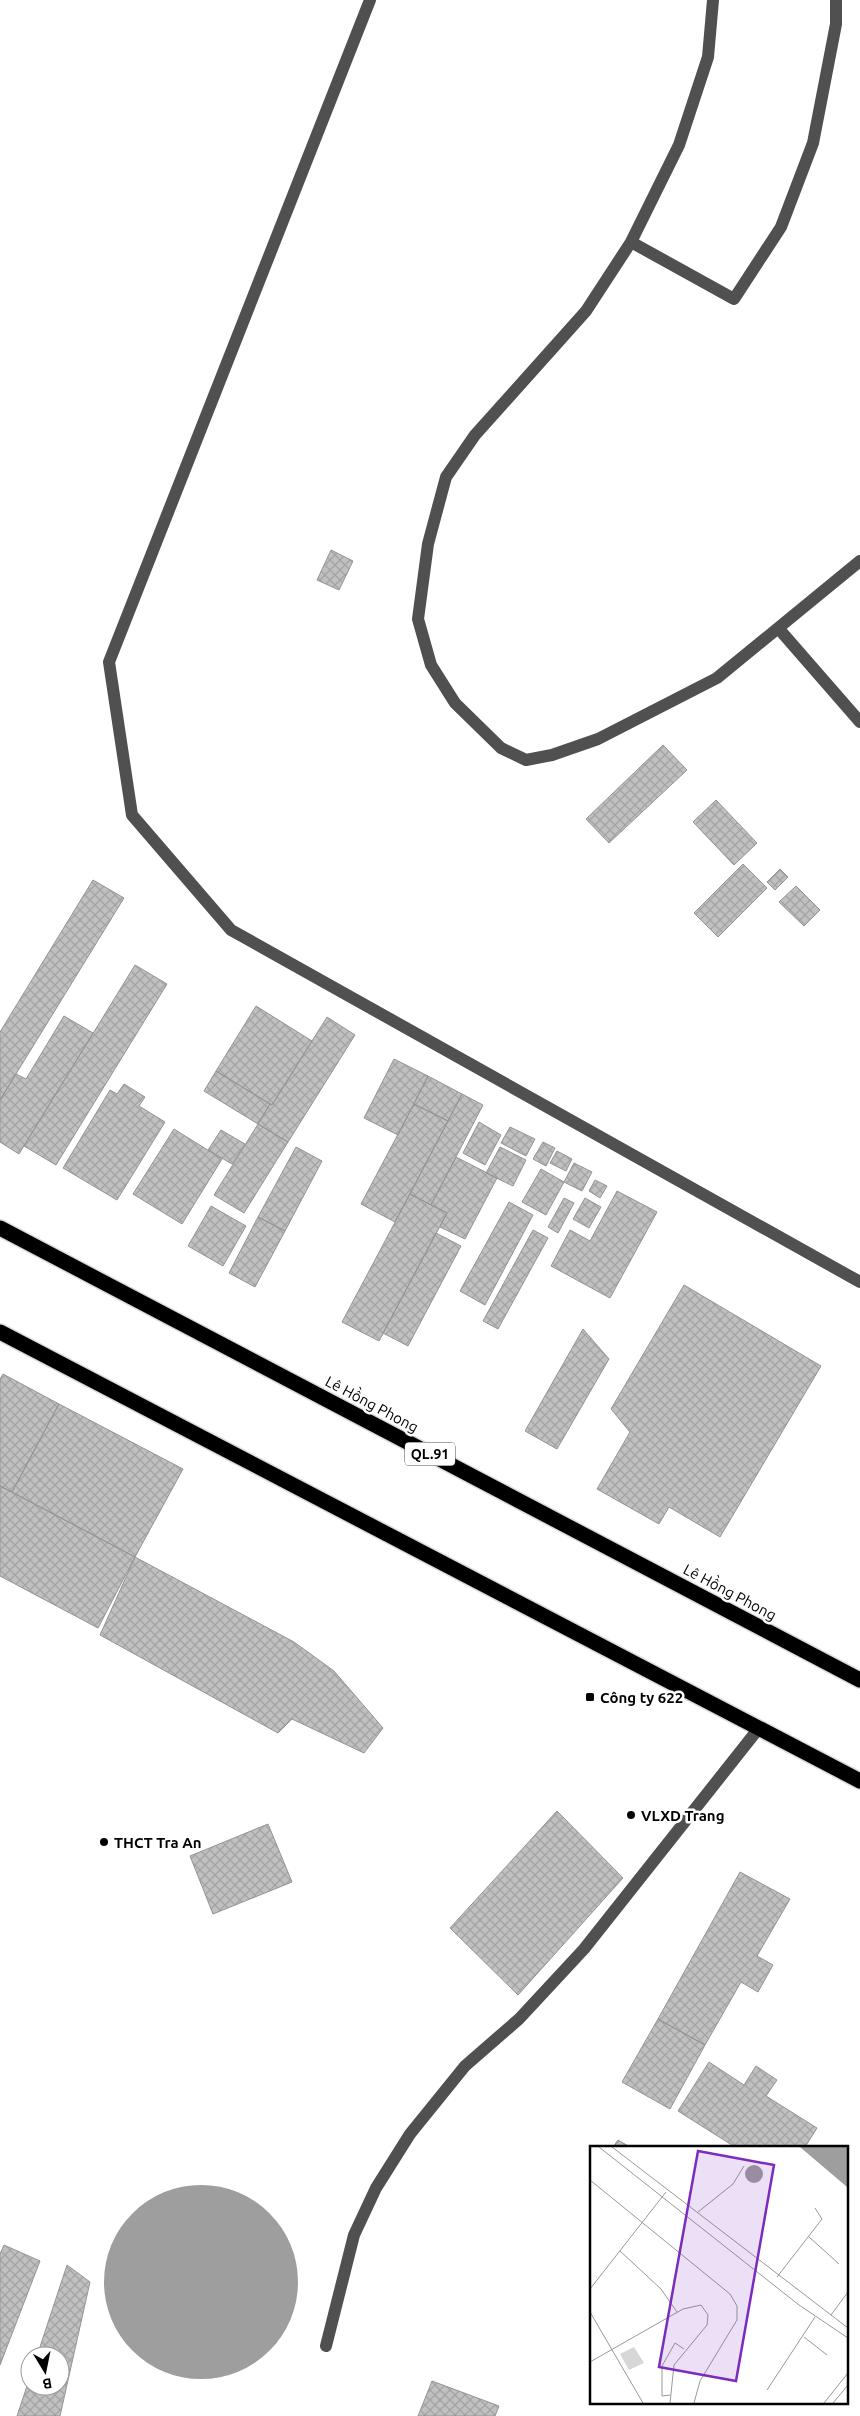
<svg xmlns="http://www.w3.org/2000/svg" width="860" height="2416" viewBox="0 0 860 2416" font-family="Ubuntu,sans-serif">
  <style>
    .water { fill: #9e9e9e }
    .building { fill: url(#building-cross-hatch); stroke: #949494 }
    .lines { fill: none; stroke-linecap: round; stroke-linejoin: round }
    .highway-casing { stroke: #dbdbdb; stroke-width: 18 }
    .minor { stroke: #505050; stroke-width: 12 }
    .highway { stroke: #000; stroke-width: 15 }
    .poi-dot { fill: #000; stroke: #fff; stroke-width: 2 }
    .labels { text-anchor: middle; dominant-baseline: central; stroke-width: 5; stroke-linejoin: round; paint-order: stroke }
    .shield { fill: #fff; stroke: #4c4c4c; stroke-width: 1 }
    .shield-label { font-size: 14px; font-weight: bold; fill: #000 }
    .street-label { font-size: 15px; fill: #000; stroke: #fff }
    .poi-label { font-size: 15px; font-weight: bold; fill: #000; stroke: #fff; text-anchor: start }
    .inset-road { fill: none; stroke: #999; stroke-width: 1 }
    .view { fill: #7b2cbf; fill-opacity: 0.15; stroke: #7b2cbf; stroke-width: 2.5 }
    .inset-edge { fill: none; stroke: #000; stroke-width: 2.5 }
  </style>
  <defs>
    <pattern id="building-cross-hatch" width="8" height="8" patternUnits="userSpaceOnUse" patternTransform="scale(1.25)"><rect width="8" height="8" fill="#c0c0c0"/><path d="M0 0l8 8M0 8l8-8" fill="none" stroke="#a3a3a3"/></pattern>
  </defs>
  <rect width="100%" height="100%" fill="#fff"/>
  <path class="water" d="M104 2282a97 97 0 1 1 194 0a97 97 0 1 1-194 0Z"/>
  <path class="building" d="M331 550 353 561 339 590 317 580Z
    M663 745 687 770 609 843 586 819Z
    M716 800 757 843 734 865 693 822Z
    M743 864 767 888 718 937 694 913Z
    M780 869 788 877 775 890 767 882Z
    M93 880 124 898 0 1100V1032Z
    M796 886 820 910 804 926 779 902Z
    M135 965 167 984 56 1165 24 1146Z
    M256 1006 312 1041 272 1105 216 1071Z
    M64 1016 93 1033 19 1154 0 1142V1100L16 1074 26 1079Z
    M327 1017 355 1035 288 1142 258 1124 270 1104 272 1105Z
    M394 1059 428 1076 398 1135 364 1118Z
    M216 1071 270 1104 258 1124 204 1091Z
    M428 1076 462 1094 448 1121 414 1104Z
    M124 1084 145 1097 139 1106 165 1122 117 1200 63 1168 110 1090 117 1094Z
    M462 1094 483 1105 431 1205 410 1194Z
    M414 1104 448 1121 395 1222 361 1204Z
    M479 1122 501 1135 485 1165 463 1153Z
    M258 1124 288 1142 244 1213 214 1195Z
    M510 1127 535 1139 526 1156 501 1143Z
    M174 1129 222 1159 182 1224 133 1194Z
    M221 1130 245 1144 232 1164 208 1150Z
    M543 1142 555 1148 546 1166 533 1159Z
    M296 1147 322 1161 285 1231 258 1217Z
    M500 1147 526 1160 513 1186 486 1173Z
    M557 1151 572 1159 566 1171 550 1163Z
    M456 1157 497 1178 465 1239 440 1227 447 1213 431 1205Z
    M574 1163 592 1172 582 1191 564 1182Z
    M541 1169 564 1182 546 1215 522 1202Z
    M595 1180 607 1186 600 1198 589 1191Z
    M617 1191 657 1212 610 1298 551 1266 570 1230 590 1241Z
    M410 1194 447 1213 379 1341 342 1322Z
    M564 1198 574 1203 558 1233 548 1227Z
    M585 1198 601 1207 589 1228 573 1219Z
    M509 1202 533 1215 485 1305 460 1291Z
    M211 1206 246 1226 223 1266 188 1246Z
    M258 1217 285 1231 255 1287 229 1273Z
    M533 1230 548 1238 498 1329 483 1321Z
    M436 1233 461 1246 408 1346 383 1333Z
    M684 1285 821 1366 720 1537 669 1507 659 1524 597 1489 630 1432 611 1409Z
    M583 1329 609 1359 557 1449 525 1431Z
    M3 1374 59 1404 12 1492 0 1486V1379Z
    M59 1404 183 1469 135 1557 12 1492Z
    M0 1486 135 1557 98 1628 0 1576Z
    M135 1557 294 1642 334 1671 383 1728 364 1753 292 1719 278 1733 100 1635Z
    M557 1811 623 1878 518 1995 450 1928Z
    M268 1824 292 1882 213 1914 190 1856Z
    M740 1872 790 1899 757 1956 773 1965 758 1992 741 1982 705 2045 658 2019Z
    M658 2019 705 2045 670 2109 622 2082Z
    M709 2062 744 2085 756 2066 777 2080 766 2096 817 2128 805 2147H735L678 2111Z
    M618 2140 630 2147H613Z
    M4 2245 40 2261 0 2365V2254Z
    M67 2265 90 2282 60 2416H17L30 2377V2386H60V2356H37Z
    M432 2381 499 2406 495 2416H418Z"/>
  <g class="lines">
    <g class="highway-casing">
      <path id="highway" d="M0 1228 860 1680
        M0 1332 860 1781"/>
    </g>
    <path class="minor" d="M370 0 109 662 132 815 231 930 860 1282
      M713 0 708 57 679 145 631 242 586 311 475 435 446 477 428 544 418 619 431 665 455 703 501 748 526 760 552 755 598 739 717 678 860 561
      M631 242 734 299 781 227 813 143 836 24V0
      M779 629 860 722
      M326 2346 354 2235 376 2188 410 2134 465 2066 519 2019 584 1949 759 1728"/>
    <use href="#highway" class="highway"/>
  </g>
  <g class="poi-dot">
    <rect x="585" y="1692" width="10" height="10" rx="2.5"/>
    <circle cx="631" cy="1815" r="5"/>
    <circle cx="104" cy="1842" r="5"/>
  </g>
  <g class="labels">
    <rect class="shield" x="405" y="1442.5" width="50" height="23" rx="4"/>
    <g class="shield-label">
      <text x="430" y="1454">QL.91</text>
    </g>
    <g class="street-label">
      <text transform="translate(372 1404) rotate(28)">Lê Hồng Phong</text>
      <text transform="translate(730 1592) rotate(28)">Lê Hồng Phong</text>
    </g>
    <g class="poi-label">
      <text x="600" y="1697">Công ty 622</text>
      <text x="641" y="1815">VLXD Trang</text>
      <text x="114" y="1842">THCT Tra An</text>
    </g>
  </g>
  <g transform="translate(590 2146)">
    <rect width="258" height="258" fill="#fff"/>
    <path d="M44 201 54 217 39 224 30 208Z" fill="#d7d7d7"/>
    <path d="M210 1H257V41ZM155 28a9 9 0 1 1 18 0a9 9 0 1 1-18 0Z" fill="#9e9e9e"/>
    <path class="inset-road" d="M9 1 209 159 258 192M22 1 258 182M0 34 140 148 147 160V174L110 235 104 257M108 66 143 38 154 20M218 90 249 118M30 105 71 143 87 166M187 131 232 73 225 62M0 143 76 46M0 166 53 257M241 169 258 146M214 191 237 209M0 216 93 163 111 159 118 169 117 179 84 219 80 257M177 244 225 171M80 249 72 250V220L85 197 94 203M234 257 258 227M243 257 258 239"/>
    <path class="view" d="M108 5 184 19 146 235 69 221Z"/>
    <rect width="258" height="258" class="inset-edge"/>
  </g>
  <g transform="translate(45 2371) rotate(170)"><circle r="24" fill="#ffffff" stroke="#999999"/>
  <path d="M0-4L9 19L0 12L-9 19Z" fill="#000000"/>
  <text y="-8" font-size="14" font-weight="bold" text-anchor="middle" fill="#000000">B</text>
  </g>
</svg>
